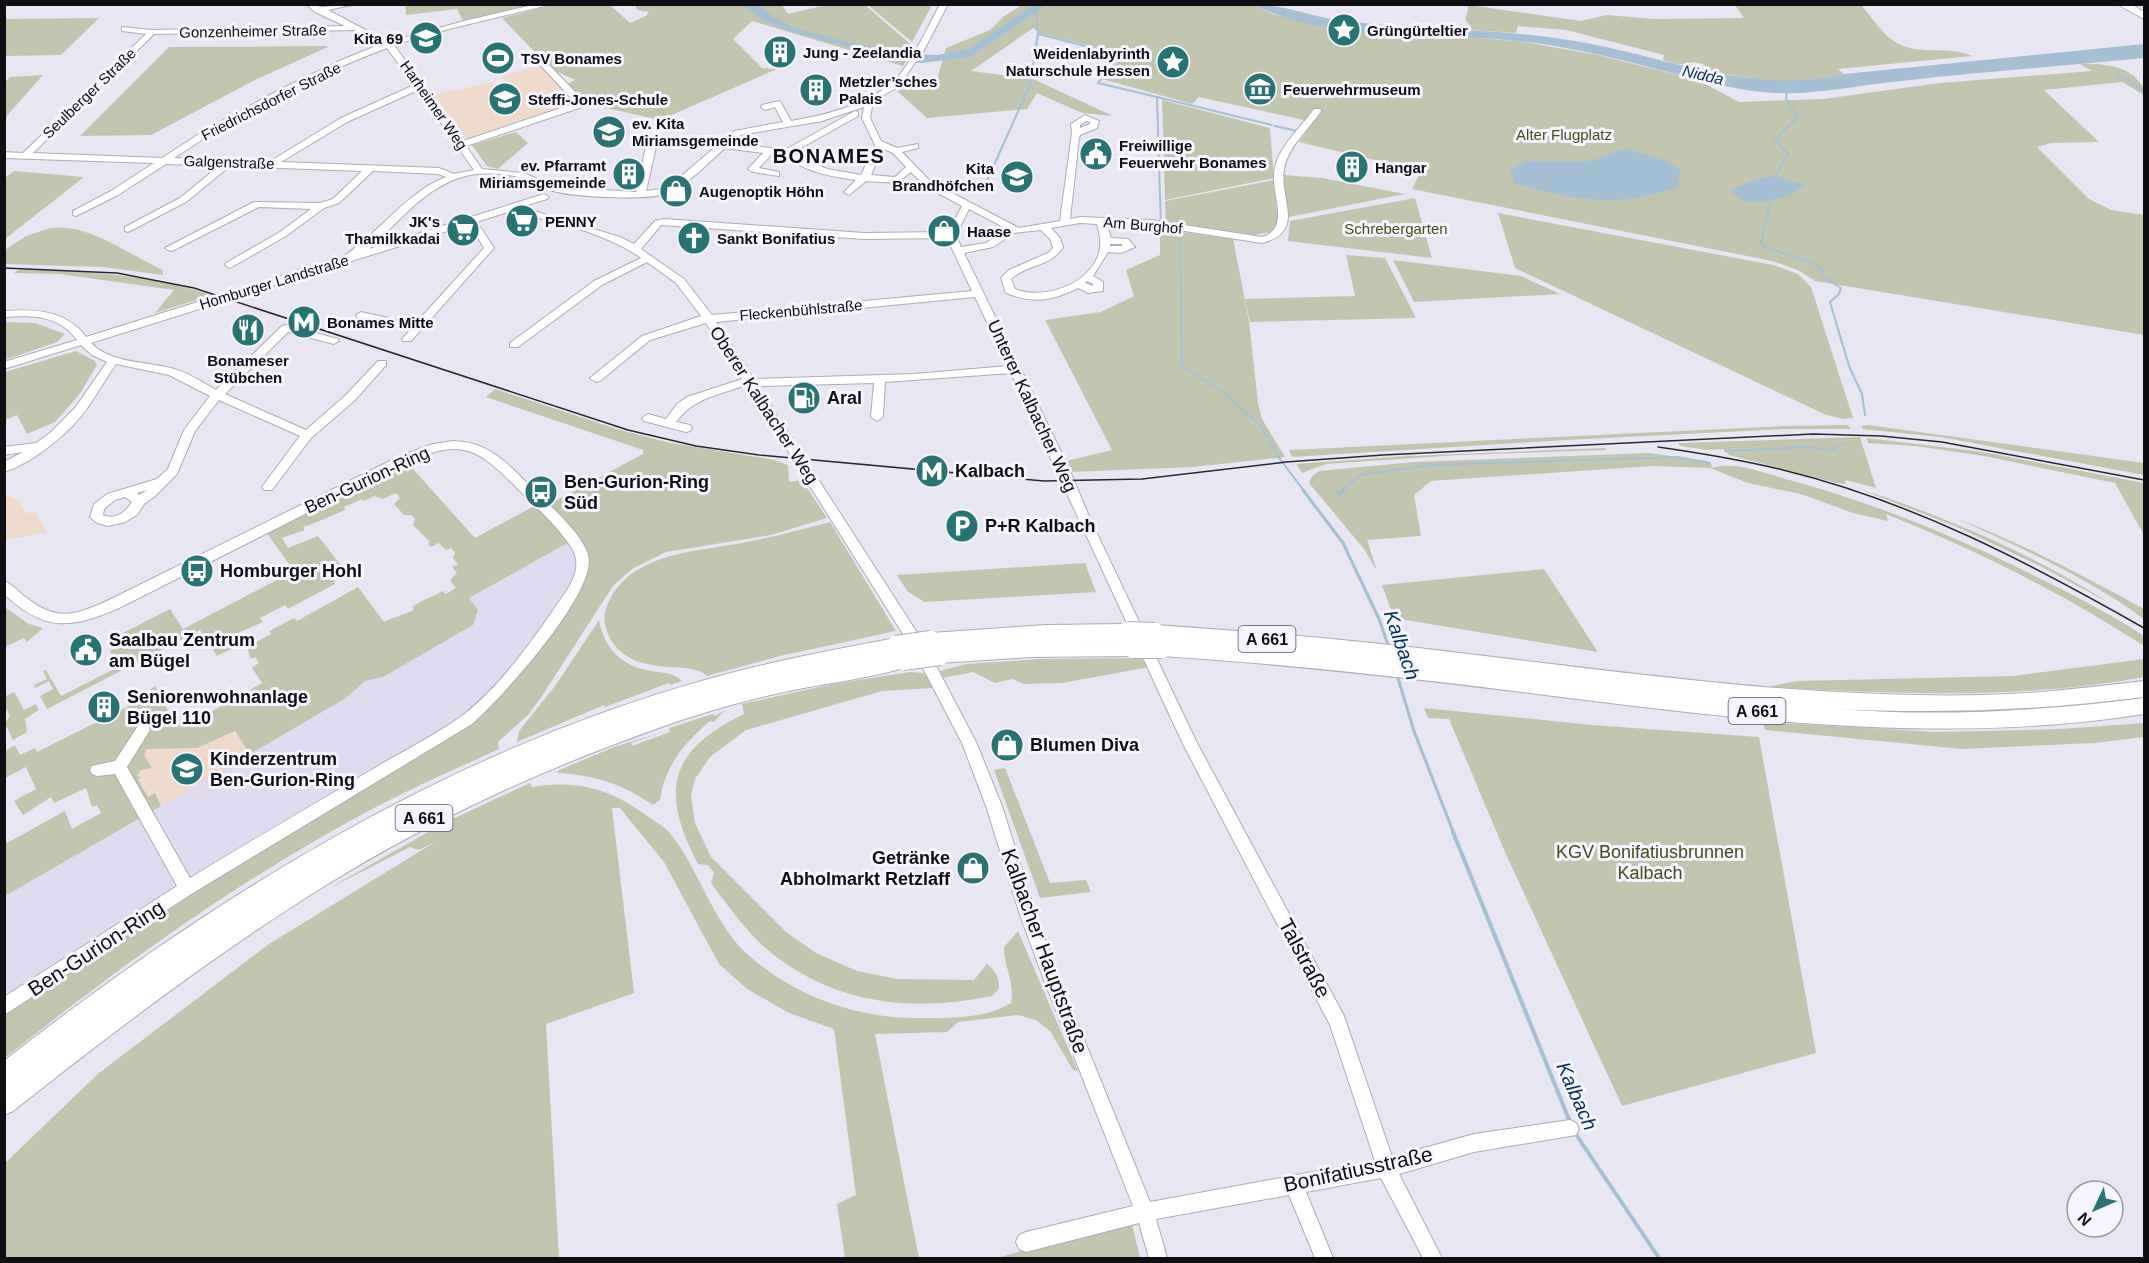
<svg xmlns="http://www.w3.org/2000/svg" width="2149" height="1263" viewBox="0 0 2149 1263" font-family="Arial,sans-serif">
  <style>
    .commercial { fill: #e0dbf0 }
    .education { fill: #efdacc }
    .green { fill: #c2c5ae }
    .water { fill: #a5bfd4 }
    .lines { fill: none; stroke-linecap: round; stroke-linejoin: round }
    .stream-far2 { stroke: #a5bfd4; stroke-width: 2 }
    .stream-far1 { stroke: #a5bfd4; stroke-width: 3 }
    .stream { stroke: #a5bfd4; stroke-width: 4 }
    .minor-casing { stroke: #adabb7; stroke-width: 2 }
    .highway-casing { stroke: #adabb7; stroke-width: 2 }
    .minor { fill: #fff; fill-rule: evenodd }
    .highway { fill: #fff; fill-rule: evenodd }
    .tram { stroke: #29282d; stroke-width: 1.5 }
    .highway-bridge-casing { stroke: #adabb7; stroke-width: 22; stroke-linecap: butt }
    .highway-bridge { stroke: #fff; stroke-width: 20 }
    .labels { text-anchor: middle; dominant-baseline: central; stroke-width: 6; stroke-linejoin: round; paint-order: stroke }
    .far-poi-label { font-size: 15px; font-weight: bold; fill: #0f0f13; stroke: #f6f4fe; text-anchor: start }
    .far-street-label { font-size: 15px; fill: #0f0f13; stroke: #f6f4fe }
    .far-park-label { font-size: 15px; fill: #474b18; stroke: #f6f4fe }
    .far-water-label { font-size: 16px; font-style: italic; fill: #043654; stroke: #f6f4fe }
    .shield { fill: #f6f4fe; stroke: #54545a; stroke-width: 1.5 }
    .shield-label { font-size: 16px; font-weight: bold; fill: #0f0f13 }
    .poi-label { font-size: 18px; font-weight: bold; fill: #0f0f13; stroke: #f6f4fe; text-anchor: start }
    .street-label { font-size: 18px; fill: #0f0f13; stroke: #f6f4fe }
    .park-label { font-size: 18px; fill: #474b18; stroke: #f6f4fe }
    .far-district-label { font-size: 20px; font-weight: bold; letter-spacing: 1.5px; fill: #0f0f13; stroke: #f6f4fe }
    .water-label { font-size: 20px; font-style: italic; fill: #043654; stroke: #f6f4fe }
    .near-street-label { font-size: 21px; fill: #0f0f13; stroke: #f6f4fe }
  </style>
  <rect width="100%" height="100%" fill="#e8e6f3"/>
  <path class="commercial" d="M573 540 582 570 493 699 5 1007V896L346 698 365 681 383 677 473 625 478 610 468 599Z"/>
  <path class="education" d="M539 65 577 103 467 139 434 95 492 82 496 86 506 83 502 77Z
    M6 495 19 500 26 514 34 511 47 532 5 540Z
    M235 731 250 754 161 806 155 793 148 797 137 776 141 770 151 768 143 755 147 749 197 748Z"/>
  <path class="green" d="M557 4 610 5 630 23 646 16 649 12 637 10 635 5H782L788 14 826 5H865L914 47 903 66 752 21 733 39 762 68 777 69 660 120 584 103 585 100 566 85 575 80 551 69 502 18Z
    M1024 4 1254 5 1273 14 1333 28 1518 41 1598 55 1698 80 1739 102 1823 99 1940 83 2092 71 2080 64C2097 63 2120 65 2134 76 2138 80 2140 84 2144 87V95L2122 82 2044 90 2099 142 2051 143 2037 147 2089 199 2111 210 2144 215V335L1815 281 1798 270 1772 261 1412 189 1421 171 1299 142 1313 122 1199 97 1192 104 1102 79 1125 54 1041 34 1033 28 971 71 1033 79 1113 116 1082 113 1037 93 1027 109 927 118 897 91 937 80 946 48 990 30 1004 16Z
    M405 5H542L464 23 457 9 406 15Z
    M868 5H932L912 42Z
    M1469 5 1581 21 1607 15 1654 19 1744 18 1735 5H1861C1871 16 1883 36 1897 43 1920 56 1948 45 1972 56L1838 69 1844 74C1796 86 1759 81 1710 71L1703 64 1693 62C1683 67 1674 63 1663 60L1664 55 1566 30 1518 26 1516 33 1473 30 1465 19Z
    M99 18 61 55 5 56V19Z
    M330 46 253 81 151 135 80 136 169 47Z
    M43 75 5 118V82L10 77Z
    M1162 100 1270 128 1274 178 1165 200Z
    M516 132 528 143 498 169 487 166 472 145Z
    M14 171 84 177 5 239V178Z
    M1283 175 1322 178 1405 194 1284 218Z
    M1274 180 1278 223 1271 232 1254 235 1166 222 1165 201Z
    M1415 198 1432 258 1288 241 1290 221Z
    M1498 213 1773 265 1798 274 1811 287 1853 418 1843 419 1824 414 1515 268Z
    M51 228C89 223 129 255 163 270V275L102 267 5 264V250L26 236Z
    M1151 228 1233 239 1249 321 1258 403 1262 419 1285 457 1193 467 1070 472 1067 461 1112 450 1045 320 1101 312 1134 296 1126 270 1160 255V237Z
    M1346 255 1385 258 1416 318 1250 322 1245 299 1355 296Z
    M1393 260 1521 276 1560 294 1414 302Z
    M18 270C84 270 149 275 212 295L155 313 174 290 60 274 14 273Z
    M5 322 35 323 65 334 57 342 5 360Z
    M76 351 95 361 97 365 79 395 55 422 27 434 17 415 5 420V372Z
    M495 389 617 429 666 442 774 460 788 465 789 482 802 480 827 518 771 535 666 552 632 569 613 586 540 699 528 715 498 742 499 749C458 768 416 786 376 807 243 877 121 965 5 1058V1007L493 699 582 570 573 540 469 598 478 610 473 625 383 677 365 681 346 698 250 754 235 731 197 748 147 749 144 755 152 768 141 770 137 776 141 778 138 779 148 797 155 793 161 806 5 896V844L65 811 72 829 101 813 97 805 92 807 86 788 54 803 51 797 23 815 14 801 36 789 26 767 5 778V751L15 745 20 755 35 748 37 752 127 707 155 686 176 726 191 718 193 722 262 683 252 668 259 663 255 657 251 659 247 647 271 634 269 631 294 618 297 621 358 587 384 622C395 616 403 616 414 610L412 607C422 600 434 596 443 591L446 594 456 588 450 580 457 573 452 567 458 564 453 558 455 553 451 548 446 550 439 543 431 547 428 544 430 542 413 525 415 519 411 515H404L394 504 400 498 396 493 383 499 374 496 364 501 362 499 344 507 345 510C336 514 311 525 303 527L305 530 282 538 288 548 318 536 348 574 334 581 335 584 288 609 285 605 260 618 263 622 238 633 244 643 217 656 200 630 47 709 40 696 53 689 49 681 35 688 34 685 47 679 43 671 46 670 61 696 118 667 110 651 118 647 113 638 170 609 183 629 294 571 264 529 404 459 475 538 538 504 542 508 643 454V450L486 397Z
    M1848 425 1851 429H1786L1566 440 1292 457 1289 450 1783 426Z
    M1868 425 2144 463V475L1941 437 1862 429V426Z
    M1860 437 1876 488 1846 480 1845 484 1836 483 1729 455 1723 449 1707 450 1680 446 1678 443Z
    M1867 438 1983 452 2144 483V535L2115 483 1984 456 1915 446 1868 443Z
    M1605 448 1606 450 1459 455 1326 464 1302 473 1296 464 1408 456Z
    M1649 453 1707 461 1712 465 1711 468C1735 461 1763 473 1786 479 1878 504 1965 540 2049 583 2081 599 2114 616 2144 636V646C2063 593 1976 550 1886 514L1888 521 1853 513 1801 494 1748 483 1710 468 1653 466 1431 481 1414 495 1421 536 1367 540 1377 571 1364 549 1309 483 1312 476 1319 471 1414 462Z
    M1854 487C1945 516 2031 553 2111 604L2042 567 1955 526Z
    M1955 518C2022 543 2082 575 2144 609V619C2087 577 2020 547 1955 518Z
    M830 522 896 631 780 656 707 676C690 660 646 676 619 650 609 641 601 622 606 609 625 553 694 552 742 543 772 537 801 530 830 522Z
    M1085 563 1096 592 925 602 908 592 897 575Z
    M1544 569 1598 652 1394 618 1382 585Z
    M6 608 29 624 43 628 27 642 24 638 5 647Z
    M599 620C604 648 622 667 652 671 664 673 673 672 682 681L670 685 669 683 605 707 604 705 517 742 519 731 555 686Z
    M1138 658 1148 662 1150 667 1062 683 1024 684 1012 679 995 683 973 672 943 678 940 671 966 664 1041 659Z
    M2144 659V677C2020 700 1893 694 1767 687L1797 681 2013 676Z
    M910 672 924 673 933 688 882 691 746 730 710 757 695 779 691 795 695 823 711 857 786 932 816 953 857 971 897 979 974 980 987 964C995 971 1000 977 999 989L992 996C914 1012 838 1005 774 955 749 936 730 908 711 883L714 873 708 865 698 864C660 791 668 751 744 714L742 704 833 684Z
    M14 692 24 710 36 704 39 710 25 719 27 732 13 740 5 723 10 716 5 706 4 697Z
    M1424 708 1592 725 1759 737 1816 1053 1622 1106 1505 852 1449 719 1428 718Z
    M725 710 714 722 710 721C684 743 665 766 660 800L653 805C623 784 594 775 558 773L557 771 614 747 667 731 631 743 632 746 670 732 669 728 713 714 715 716Z
    M1763 722 1936 732 2060 729 2144 723V737L2094 743 1962 749 1765 730Z
    M1005 768 1050 883 1086 880 1091 892 1040 898 994 770Z
    M530 783 532 787C576 780 607 788 643 813 651 819 662 825 669 832 697 865 712 920 744 951 790 994 851 1017 913 1018 944 1018 984 1020 1011 1003 1015 983 1004 967 1004 947L1018 931 1078 1071 1073 1070 1050 1031 1036 1020 1018 1015 958 1022 947 1032 875 1034 919 1258H845L837 1204 856 1195 834 1029 789 1013 747 989 719 964 664 862 620 808H612L634 993 546 1024 559 1258H5V1163L99 1073 269 944 435 842 419 850 410 847 326 890 444 823Z
    M1131 1220 1140 1258H997Z"/>
  <path class="water" d="M742 5H760L772 16 791 27 843 41 910 54 938 55 970 48 1033 5H1047L970 57 922 63 890 59 786 30 764 20Z
    M1254 5C1285 4 1312 17 1343 21 1420 30 1498 28 1575 41 1665 56 1753 96 1844 74L2144 44V58C2063 66 1982 72 1901 81 1858 85 1818 95 1775 93 1738 91 1703 81 1668 72 1619 59 1568 46 1517 41 1431 32 1334 44 1254 5Z
    M1625 148 1666 161 1682 170 1678 177 1680 185C1626 210 1571 200 1516 184L1510 169 1527 161H1590Z
    M1776 176 1806 185C1789 197 1745 215 1731 190L1753 180Z"/>
  <g class="lines">
    <path class="stream-far2" d="M1036 10 1038 34 1121 55 1098 83 1157 97 1161 228 1180 231 1182 366 1222 391 1262 427 1277 455 1304 491
      M2117 73 2144 91
      M1157 97 1272 125
      M1275 126 1297 131
      M1776 176 1788 154 1775 139 1797 118 1786 99 1787 91
      M985 185 1030 85 1038 34
      M1770 203 1761 243 1764 247 1811 262 1823 270 1822 276 1841 288 1839 294 1830 302 1849 366 1862 394 1865 415
      M1725 451 1806 447 1831 450 1845 443
      M1342 491 1360 475 1431 465 1677 457 1710 463"/>
    <path class="stream-far1" d="M1303 490 1343 543 1379 619 1389 648
      M1339 494 1344 490
      M1397 675 1414 731 1454 834"/>
    <path class="stream" d="M1453 832 1570 1122
      M1575 1133 1659 1258"/>
    <g class="minor-casing">
      <path id="minor" d="M306 4 322 7 355 4 328 10 388 42 468 20 537 4H553L449 29 394 45 463 141 576 103 540 65 547 63 585 102V106L466 146 482 169 523 173 558 187 636 192 646 147 651 144 656 147 646 191 661 189 672 184 734 131 783 122 775 107 765 110 761 107 762 105 780 101 791 121C826 115 862 106 891 84 908 70 929 25 940 4H948L924 50 898 87 868 104 872 107 870 118 881 141 897 148 918 144V148L902 152 931 182 1019 228 1060 221 1072 133 1071 124 1085 115 1099 121 1097 128 1080 135 1079 138 1070 219 1080 217 1152 220 1262 237C1290 228 1273 198 1274 176 1274 150 1300 129 1314 109H1320L1321 111C1310 128 1290 145 1285 165 1276 196 1309 231 1262 243L1152 226 1107 224 1111 238 1128 239 1135 247 1121 253 1108 252 1093 276 1103 282V291L1088 293 1078 288C1052 301 1033 304 1006 293L1001 278 1009 270 1050 252 1053 247 1050 239 1041 230 1014 233 993 247 964 253 1067 464 1091 521 1196 741 1344 1016 1392 1157 1474 1134 1570 1120 1576 1123 1579 1129 1576 1135 1474 1152 1399 1174 1442 1258H1423L1381 1178 1306 1192 1333 1258H1315L1289 1195 1156 1219 1167 1258H1149L1139 1223 1026 1252 1019 1249 1016 1242 1019 1235 1026 1232 1133 1206 1044 980 1020 915 986 806 962 743 915 653 747 386 740 387C715 396 693 399 676 422L690 425 692 428 690 431 686 432 644 421 642 418 648 414 666 419 677 404 687 397 742 379 706 323 650 340 600 381 596 382 590 378 642 336 701 316 676 283 647 262 602 285 518 347H510V343L594 281 641 258C608 234 547 218 508 212L91 343C111 364 147 361 174 369 189 373 202 382 216 390L282 326 286 325 338 339 339 341 334 344 288 332 225 394 306 430 346 395 378 361H386V365L354 401 311 438 272 490H264L262 487 300 436 219 400 195 431 177 474 154 497 144 504 137 515 125 522 108 526 97 523 90 517 94 504 107 494 157 479 168 469 184 430 210 396 169 375 116 364C106 378 98 393 88 407 71 432 33 463 4 472V462L23 452 4 455V447L36 443 50 433 75 408 107 362 92 355 81 345 4 369V362L77 340C59 315 32 315 4 317V311C35 309 66 310 86 337L344 256C378 234 408 191 446 177L438 174 373 171 339 203 324 208 286 236 230 268 225 265 226 263 280 232 311 209 259 207 174 250 170 251 165 248 254 202 320 203 333 199 362 171 230 166 186 202 128 232 125 231V227L180 198 219 166 166 164 118 195 76 216 73 215V211L111 191 154 163 4 158V152L23 153 146 34 122 31V27L152 30 345 26 315 12ZM354 30 381 44 344 59 281 89 202 132 162 158 33 153 154 34ZM387 48 414 85 341 118 269 162 174 158C240 114 312 76 387 48ZM418 90 474 170 454 174 439 168 281 162 347 122ZM864 107 862 118 875 145 861 175 827 169 792 153 858 116V112L855 111 785 150 730 143 740 135 822 121ZM1086 121 1090 122V124L1080 128V125ZM725 148 763 153 748 169 753 172 779 176V172L759 168 772 154C786 156 795 164 808 169 823 175 840 178 856 180L844 192 849 195 866 181 897 183 911 172 925 186 962 206 948 232 864 233 664 219 655 221 634 244 620 237 521 207 547 199 549 197 544 194 369 249C397 224 424 188 462 177 481 171 511 173 530 181 537 183 543 188 550 190 570 197 649 201 668 193 689 184 708 163 725 148ZM882 148 893 153 906 167 895 177 871 175ZM969 209 1007 229 986 243 961 247 956 235ZM1080 223 1097 224C1100 235 1102 244 1098 256 1086 286 1043 300 1015 289L1011 279C1027 264 1051 267 1063 247L1060 238 1051 228ZM661 225 864 239 947 238 972 291 712 315 684 279 641 249ZM1110 244H1121L1123 246H1110ZM1087 281 1093 284V286L1085 283ZM975 297 1008 366 914 374 754 379 716 322ZM1011 373 1183 744 1330 1025 1375 1161 1296 1175 1293 1174 1286 1177 1150 1202 1060 980 1036 915 1002 806 976 742 925 645 758 386 874 383 871 417 877 421 883 417 885 382ZM147 490 139 495 137 493ZM125 497 132 502C125 513 115 520 103 515L104 509 115 500Z
        M478 227 481 228 494 248 411 341H403L402 339 410 330 357 317 356 315 361 312 415 324 484 248 473 230Z
        M453 441C490 442 508 464 533 489 549 505 582 533 588 555 599 591 500 700 472 724L193 893 4 1015V997L177 886 115 774 97 776 92 774 90 770 92 766 115 761 138 726 143 724 148 726 150 730 127 767 190 878C251 841 312 805 373 769 403 751 436 735 463 715 499 687 526 649 552 612 562 596 579 579 576 559 574 541 530 501 516 487 477 448 462 438 408 462L119 608C70 629 45 632 4 594V581C13 584 19 593 27 598 57 622 76 615 109 600L400 456 433 444Z"/>
    </g>
    <g class="highway-casing">
      <path id="highway" d="M2117 4H2131L2144 12V19Z
        M1127 624 1134 627 1137 632 1134 637 1127 640 1038 641 1133 640 1140 643 1143 648 1140 653 1133 656 1029 657 940 663 933 661 930 655 937 648 924 646 921 641 924 636 931 633 1046 625Z
        M1155 625C1260 632 1364 641 1468 654 1640 674 1812 699 1985 695 2038 694 2091 687 2144 681V697C2041 710 1941 714 1837 709 1940 717 2042 711 2144 698V714C1941 746 1739 719 1537 694 1412 678 1287 664 1162 656L1155 653 1152 648 1155 643 1160 641 1148 638 1145 633 1148 628Z
        M896 638 903 641 906 646 903 651 898 653 910 654 913 660 910 666C867 680 820 683 775 694 735 703 692 716 653 730 538 771 426 823 323 887 214 955 113 1032 13 1111L4 1115V1061C215 896 445 753 705 680 768 662 832 650 896 638Z"/>
    </g>
    <use href="#minor" class="minor"/>
    <use href="#highway" class="highway"/>
    <path class="tram" d="M4 268 117 273 194 288 628 430 696 446 759 455 1044 481 1142 479 1286 462 1383 455 1813 434 1881 436 1942 442 2144 480
      M1658 447C1700 453 1742 460 1783 470 1911 501 2030 563 2144 628"/>
    <g class="highway-bridge-casing">
      <path id="highway-bridge" d="M1127 632 1155 633
        M896 646 931 641
        M1133 648H1162
        M903 660 940 655"/>
    </g>
    <use href="#highway-bridge" class="highway-bridge"/>
  </g>
  <defs>
    <g id="sight-disc" transform="scale(1.725)"><circle r="9.5" fill="#287373" stroke="#f6f4fe"/><path d="M0-6L1.8-2.2L6-1.7L2.9 1.2L3.7 5.4L0 3.3L-3.7 5.4L-2.9 1.2L-6-1.7L-1.8-2.2Z" fill="#fff"/></g>
    <g id="school-disc" transform="scale(1.725)"><circle r="9.5" fill="#287373" stroke="#f6f4fe"/><path d="M0-5L7-2L0 1L-7-2ZM-4 1L0 2.5L4 1V4Q0 6-4 4Z" fill="#fff"/></g>
    <g id="building-disc" transform="scale(1.725)"><circle r="9.5" fill="#287373" stroke="#f6f4fe"/><path d="M-4-6H4V6H1V3H-1V6H-4ZM-2.5-4.3h1.7v1.8h-1.7ZM.8-4.3h1.7v1.8H.8ZM-2.5-1h1.7V.8h-1.7ZM.8-1h1.7V.8H.8Z" fill="#fff"/></g>
    <g id="stadium-disc" transform="scale(1.725)"><circle r="9.5" fill="#287373" stroke="#f6f4fe"/><path d="M0-5a6.5 5 0 1 0 0 10a6.5 5 0 1 0 0-10ZM-3.5-1.8h7v3.6h-7Z" fill="#fff"/></g>
    <g id="museum-disc" transform="scale(1.725)"><circle r="9.5" fill="#287373" stroke="#f6f4fe"/><path d="M0-6L6-3V-2H-6V-3ZM-5-1h2V3h-2ZM-1-1h2V3h-2ZM3-1h2V3H3ZM-6 4H6V6H-6Z" fill="#fff"/></g>
    <g id="civic-disc" transform="scale(1.725)"><circle r="9.5" fill="#287373" stroke="#f6f4fe"/><path d="M-.6-6.5H3V-4.5H.6V-3L4-1V1h2V6H-6V1h2V-1L-.6-3ZM-1.2 2.5V6h2.4V2.5Z" fill="#fff"/></g>
    <g id="shop-disc" transform="scale(1.725)"><circle r="9.5" fill="#287373" stroke="#f6f4fe"/><path d="M-5-2.5h2.3a2.7 3.5 0 0 1 5.4 0H5L5.5 6h-11ZM-1.5-2.5h3a1.5 2.3 0 0 0-3 0Z" fill="#fff"/></g>
    <g id="supermarket-disc" transform="scale(1.725)"><circle r="9.5" fill="#287373" stroke="#f6f4fe"/><path d="M-6-5.5h2.5l.6 2H6L4.5 2H-2.5L-4.4-4H-6ZM-1.5 3.2a1.3 1.3 0 1 0 .1 0ZM3 3.2a1.3 1.3 0 1 0 .1 0Z" fill="#fff"/></g>
    <g id="church-disc" transform="scale(1.725)"><circle r="9.5" fill="#287373" stroke="#f6f4fe"/><path d="M-1.2-6h2.4v3.5h3.3v2.4h-3.3V6h-2.4V-.1h-3.3v-2.4h3.3Z" fill="#fff"/></g>
    <g id="metro-disc" transform="scale(1.725)"><circle r="9.5" fill="#287373" stroke="#f6f4fe"/><path d="M-5.5 5V-5H-3L0 0L3-5H5.5V5H3V-.5L0 4L-3-.5V5Z" fill="#fff"/></g>
    <g id="restaurant-disc" transform="scale(1.725)"><circle r="9.5" fill="#287373" stroke="#f6f4fe"/><path d="M-5-6h1v4h1v-4h1v4h1v-4h1v5L-1.5 .5V6h-2V.5L-5-1ZM5-6V6H3V1.5H1.5Q1.5-4 5-6Z" fill="#fff"/></g>
    <g id="fuel-disc" transform="scale(1.725)"><circle r="9.5" fill="#287373" stroke="#f6f4fe"/><path d="M-5.5-6h7V0h2V4h1.3V-2.5L3-4.5l.8-.8L6-3V5H2.5V1h-1V6h-7ZM-4.2-4.7v3.2H.2V-4.7Z" fill="#fff"/></g>
    <g id="bus-disc" transform="scale(1.725)"><circle r="9.5" fill="#287373" stroke="#f6f4fe"/><path d="M-5-6H5V4H4V6H2V4H-2V6H-4V4H-5ZM-3.5-4V0h7V-4ZM-3.5 1.2v1.5H-2V1.2ZM2 1.2v1.5H3.5V1.2Z" fill="#fff"/></g>
    <g id="parking-disc" transform="scale(1.725)"><circle r="9.5" fill="#287373" stroke="#f6f4fe"/><path d="M-3.5-5.5H1a3.5 3.5 0 0 1 0 7H-1V5.5H-3.5ZM-1-3.4V-.6H.8a1.4 1.4 0 0 0 0-2.8Z" fill="#fff"/></g>
  </defs>
  <g fill-rule="evenodd">
    <use href="#sight-disc" x="1344" y="30"/>
    <use href="#school-disc" x="426" y="38"/>
    <use href="#building-disc" x="780" y="52"/>
    <use href="#stadium-disc" x="498" y="58"/>
    <use href="#sight-disc" x="1173" y="62"/>
    <use href="#museum-disc" x="1260" y="89"/>
    <use href="#building-disc" x="816" y="90"/>
    <use href="#school-disc" x="505" y="99"/>
    <use href="#school-disc" x="609" y="132"/>
    <use href="#civic-disc" x="1096" y="154"/>
    <use href="#building-disc" x="1352" y="167"/>
    <use href="#building-disc" x="629" y="174"/>
    <use href="#school-disc" x="1017" y="177"/>
    <use href="#shop-disc" x="676" y="191"/>
    <use href="#supermarket-disc" x="522" y="221"/>
    <use href="#supermarket-disc" x="463" y="230"/>
    <use href="#shop-disc" x="944" y="231"/>
    <use href="#church-disc" x="694" y="238"/>
    <use href="#metro-disc" x="304" y="322"/>
    <use href="#restaurant-disc" x="248" y="330"/>
    <use href="#fuel-disc" x="804" y="398"/>
    <use href="#metro-disc" x="932" y="471"/>
    <use href="#bus-disc" x="541" y="492"/>
    <use href="#parking-disc" x="962" y="526"/>
    <use href="#bus-disc" x="197" y="571"/>
    <use href="#civic-disc" x="86" y="650"/>
    <use href="#building-disc" x="104" y="707"/>
    <use href="#shop-disc" x="1007" y="745"/>
    <use href="#school-disc" x="187" y="769"/>
    <use href="#shop-disc" x="973" y="868"/>
  </g>
  <g class="labels">
    <g class="far-poi-label">
      <text x="1367" y="30">Grüngürteltier</text>
      <text x="403" y="38" text-anchor="end">Kita 69</text>
      <text x="803" y="52">Jung - Zeelandia</text>
      <text x="1150" y="53" text-anchor="end">Weidenlabyrinth<tspan x="1150" dy="17">Naturschule Hessen</tspan></text>
      <text x="521" y="58">TSV Bonames</text>
      <text x="839" y="81">Metzler’sches<tspan x="839" dy="17">Palais</tspan></text>
      <text x="1283" y="89">Feuerwehrmuseum</text>
      <text x="528" y="99">Steffi-Jones-Schule</text>
      <text x="632" y="123">ev. Kita<tspan x="632" dy="17">Miriamsgemeinde</tspan></text>
      <text x="1119" y="145">Freiwillige<tspan x="1119" dy="17">Feuerwehr Bonames</tspan></text>
      <text x="606" y="165" text-anchor="end">ev. Pfarramt<tspan x="606" dy="17">Miriamsgemeinde</tspan></text>
      <text x="1375" y="167">Hangar</text>
      <text x="994" y="168" text-anchor="end">Kita<tspan x="994" dy="17">Brandhöfchen</tspan></text>
      <text x="699" y="191">Augenoptik Höhn</text>
      <text x="440" y="221" text-anchor="end">JK's<tspan x="440" dy="17">Thamilkkadai</tspan></text>
      <text x="545" y="221">PENNY</text>
      <text x="967" y="231">Haase</text>
      <text x="717" y="238">Sankt Bonifatius</text>
      <text x="327" y="322">Bonames Mitte</text>
      <text x="248" y="360" text-anchor="middle">Bonameser<tspan x="248" dy="17">Stübchen</tspan></text>
    </g>
    <g class="far-street-label">
      <text transform="translate(253 31) rotate(-1)">Gonzenheimer Straße</text>
      <text transform="translate(89 93) rotate(-44)">Seulberger Straße</text>
      <text transform="translate(271 101) rotate(-27)">Friedrichsdorfer Straße</text>
      <text transform="translate(434 105) rotate(55)">Harheimer Weg</text>
      <text transform="translate(229 162) rotate(2)">Galgenstraße</text>
      <text transform="translate(1143 225) rotate(5)">Am Burghof</text>
      <text transform="translate(274 282) rotate(-17)">Homburger Landstraße</text>
      <text transform="translate(801 310) rotate(-5)">Fleckenbühlstraße</text>
    </g>
    <g class="far-park-label">
      <text x="1564" y="134">Alter Flugplatz</text>
      <text x="1396" y="228">Schrebergarten</text>
    </g>
    <g class="far-water-label">
      <text transform="translate(1703 75) rotate(13)">Nidda</text>
    </g>
    <g class="shield">
      <rect x="1238.5" y="626" width="57" height="26" rx="4.5"/>
      <rect x="1728.5" y="698" width="57" height="26" rx="4.5"/>
      <rect x="395.5" y="805" width="57" height="26" rx="4.5"/>
    </g>
    <g class="shield-label">
      <text x="1267" y="639">A 661</text>
      <text x="1757" y="711">A 661</text>
      <text x="424" y="818">A 661</text>
    </g>
    <g class="poi-label">
      <text x="827" y="398">Aral</text>
      <text x="955" y="471">Kalbach</text>
      <text x="564" y="482">Ben-Gurion-Ring<tspan x="564" dy="21">Süd</tspan></text>
      <text x="985" y="526">P+R Kalbach</text>
      <text x="220" y="571">Homburger Hohl</text>
      <text x="109" y="640">Saalbau Zentrum<tspan x="109" dy="21">am Bügel</tspan></text>
      <text x="127" y="697">Seniorenwohnanlage<tspan x="127" dy="21">Bügel 110</tspan></text>
      <text x="1030" y="745">Blumen Diva</text>
      <text x="210" y="759">Kinderzentrum<tspan x="210" dy="21">Ben-Gurion-Ring</tspan></text>
      <text x="950" y="858" text-anchor="end">Getränke<tspan x="950" dy="21">Abholmarkt Retzlaff</tspan></text>
    </g>
    <g class="street-label">
      <text transform="translate(764 405) rotate(57)">Oberer Kalbacher Weg</text>
      <text transform="translate(1032 406) rotate(65)">Unterer Kalbacher Weg</text>
      <text transform="translate(367 480) rotate(-25)">Ben-Gurion-Ring</text>
    </g>
    <g class="park-label">
      <text x="1650" y="852">KGV Bonifatiusbrunnen<tspan x="1650" dy="21">Kalbach</tspan></text>
    </g>
    <g class="far-district-label">
      <text x="829" y="156">BONAMES</text>
    </g>
    <g class="water-label">
      <text transform="translate(1402 645) rotate(71)">Kalbach</text>
      <text transform="translate(1577 1096) rotate(66)">Kalbach</text>
    </g>
    <g class="near-street-label">
      <text transform="translate(96 948) rotate(-33)">Ben-Gurion-Ring</text>
      <text transform="translate(1045 951) rotate(70)">Kalbacher Hauptstraße</text>
      <text transform="translate(1305 958) rotate(62)">Talstraße</text>
      <text transform="translate(1358 1169) rotate(-12)">Bonifatiusstraße</text>
    </g>
  </g>
  <rect width="2149" height="1263" fill="none" stroke="#0f0f13" stroke-width="12"/>
  <g transform="translate(2095 1209) rotate(226)"><circle r="28" fill="#f6f4fe" stroke="#9a98a0" stroke-width="1.5"/>
  <path d="M0-4.5L10 22L0 15L-10 22Z" fill="#287373"/>
  <text y="-9" font-size="16" font-weight="bold" text-anchor="middle" fill="#0f0f13">N</text>
  </g>
</svg>
